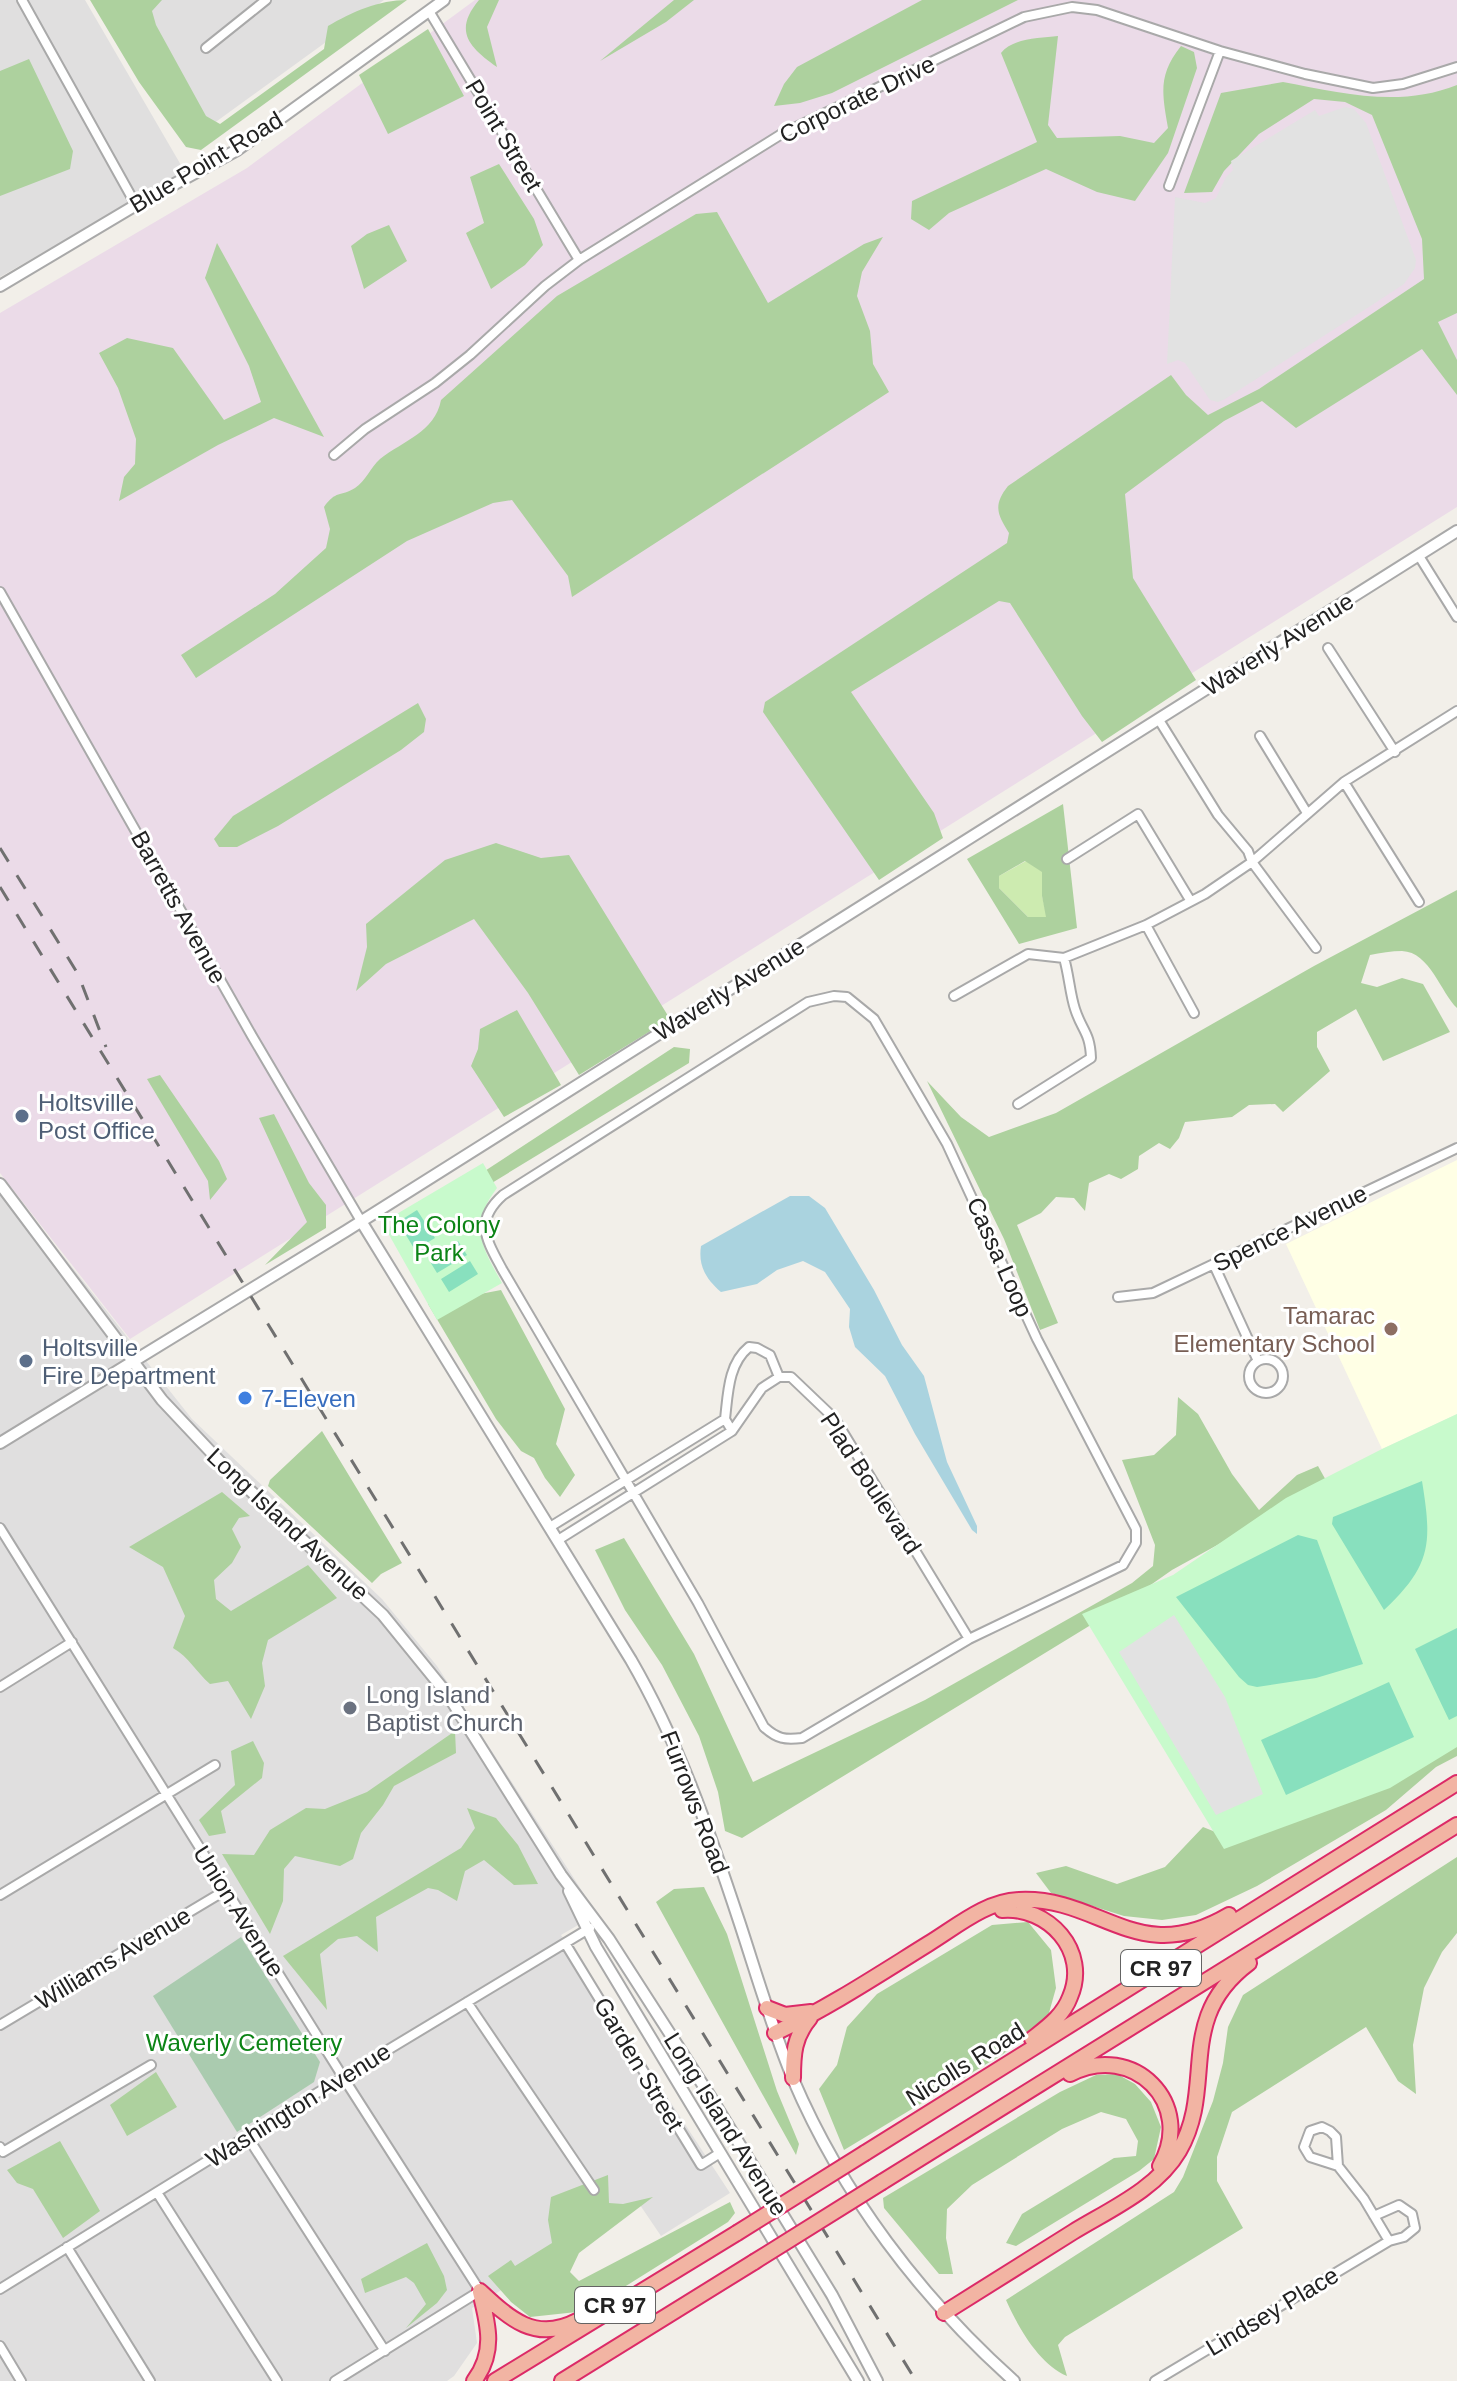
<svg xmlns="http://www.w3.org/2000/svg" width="1457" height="2381" viewBox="0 0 1457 2381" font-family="Arial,sans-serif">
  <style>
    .residential { fill: #e0dfdf }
    .industrial { fill: #ebdbe8 }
    .education { fill: #ffffe5 }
    .grass { fill: #cdebb0 }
    .forest { fill: #add19e; fill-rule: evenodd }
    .cemetery { fill: #aacbaf }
    .park { fill: #c8facc }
    .pitch { fill: #88e0be }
    .parking { fill: #e2e2e2 }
    .water { fill: #aad3df }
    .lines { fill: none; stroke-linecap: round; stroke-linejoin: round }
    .minor-casing { stroke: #a9a9a9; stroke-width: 12 }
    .tertiary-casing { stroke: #a9a9a9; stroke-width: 14 }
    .trunk-casing { stroke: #dc2a67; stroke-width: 18 }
    .minor { stroke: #fff; stroke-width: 8 }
    .tertiary { stroke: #fff; stroke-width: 10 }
    .trunk { stroke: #f2b4a3; stroke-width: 14 }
    .rail { stroke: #707070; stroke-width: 3; stroke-dasharray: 16 16; stroke-linecap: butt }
    .trunk-bridge-casing { stroke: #dc2a67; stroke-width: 18; stroke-linecap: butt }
    .trunk-bridge { stroke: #f2b4a3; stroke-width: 14 }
    .service-dot { fill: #5c6f8a; stroke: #fff; stroke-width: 3 }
    .education-dot { fill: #8d6e63; stroke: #fff; stroke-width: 3 }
    .shop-dot { fill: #3f7fe0; stroke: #fff; stroke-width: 3 }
    .worship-dot { fill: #6b7280; stroke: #fff; stroke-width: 3 }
    .labels { text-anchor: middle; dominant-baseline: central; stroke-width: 6; stroke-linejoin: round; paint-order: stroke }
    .shield { fill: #fff; stroke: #646464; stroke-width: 2 }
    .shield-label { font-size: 22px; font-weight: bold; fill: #222 }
    .street-label { font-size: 24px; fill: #222; stroke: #fff }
    .service-label { font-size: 24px; fill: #4e5e75; stroke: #fff; text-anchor: start }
    .park-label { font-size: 24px; fill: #0c8416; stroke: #fff }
    .education-label { font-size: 24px; fill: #785e54; stroke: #fff; text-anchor: end }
    .shop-label { font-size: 24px; fill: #366cbe; stroke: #fff; text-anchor: start }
    .worship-label { font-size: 24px; fill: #5b616d; stroke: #fff; text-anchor: start }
  </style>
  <rect width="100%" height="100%" fill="#f2efe9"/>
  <path class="residential" d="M0 0H85L185 172 0 277Z
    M154 0H384L206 129 142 17Z
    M0 1176 192 1419 382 1599 437 1666 597 1914 561 1935 730 2193 661 2236 640 2205 472 2308 477 2343 454 2376 447 2381H0Z"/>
  <path class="industrial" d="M475 0H1457V507L130 1339 0 1173V313L247 168Z"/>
  <path class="education" d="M1457 1160V1414L1382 1449 1286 1244Z"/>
  <path class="grass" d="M1026 861 1043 872 1042 896 1047 917H1028L999 888V876Z"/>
  <path class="forest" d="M90 0H162L152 11 156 25 206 116 220 124 324 49 328 26C352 12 379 0 407 0L201 150 186 147 139 82Z
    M479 0H499L487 27 497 67C469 47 453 31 479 0Z
    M674 0H694L666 22 600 61Z
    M922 0H1018L832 93 800 103 774 106 784 84 797 67Z
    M428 29 464 96 388 134 359 75Z
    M1058 36 1048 125 1057 138 1120 136 1154 143 1168 128C1162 93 1158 75 1181 46L1194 52 1197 68 1168 153 1135 201 1097 192 1046 169 949 213 929 230 911 219 912 201 1037 142 1001 53C1013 38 1040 38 1058 36Z
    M29 59 73 151 70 169 0 196V71Z
    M1283 82C1341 93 1400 108 1457 85V313L1438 322 1457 360V395L1422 349 1296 428 1262 401 1224 421 1125 494 1133 578 1196 680 1102 742 1082 716 1010 603 999 601 851 692 934 813 943 838 879 880 763 712 765 702 1007 543 1009 533C997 514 993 505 1008 486L1171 375 1186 395 1208 415 1259 389 1424 279 1422 239 1372 115 1345 102 1314 99 1259 134 1224 171 1212 192 1184 193 1221 93Z
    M499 164 534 219 543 245 525 265 491 289 466 233 484 223 470 177Z
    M717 212 768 303 864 244 883 237 862 272 857 296 870 331 873 364 889 392 572 597 568 576 512 500 493 503 407 541 196 678 181 655 275 594 326 548 330 529 324 507C336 490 340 497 355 488 365 482 371 467 380 459 403 441 435 432 441 400L557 296 696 214Z
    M389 225 407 261 364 289 351 246 367 234Z
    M217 243 324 437 274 418 218 445 119 501 124 477 135 464 136 439 118 388 99 353 127 338 173 348 224 420 261 402 249 366 205 278Z
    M418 703 426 719 424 732 401 750 278 826 237 847H219L214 839 233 816Z
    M1063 804 1077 928 1019 944 967 859ZM1025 861 1042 872V896L1046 917H1028L999 888V876Z
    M496 843 541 858 569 855 670 1019 579 1075 528 993 474 919 386 964 356 991 367 947 366 924 445 860Z
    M1457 890V1008C1441 993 1430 952 1402 951 1392 951 1380 953 1370 955L1361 983 1377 987 1402 978 1423 984 1450 1032 1383 1061 1356 1009 1317 1032V1047L1330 1071 1283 1112 1275 1104 1249 1105 1232 1117 1185 1122 1179 1138 1170 1149 1159 1143 1139 1156 1138 1169 1121 1179 1109 1174 1089 1183 1085 1211 1074 1198 1056 1197 1041 1213 1017 1225 1058 1323 1040 1330 1004 1239 927 1081 961 1117 989 1137 1056 1113 1314 966Z
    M517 1010 561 1085 504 1117 471 1066 478 1049 480 1029Z
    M674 1047 690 1049 689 1063 449 1209 439 1201Z
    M160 1075 219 1161 227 1179 210 1200 208 1181 147 1079Z
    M274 1114 309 1183 326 1205V1228L265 1265 307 1222 259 1118Z
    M501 1290 565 1409 556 1444 575 1475 560 1497 545 1478 534 1458 521 1451 496 1419 428 1304Z
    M1178 1397 1198 1414 1232 1474 1259 1510 1297 1475 1318 1466 1328 1484 1172 1570 1112 1612 742 1838 725 1831 718 1792 699 1736 662 1665 625 1610 595 1550 624 1538 694 1654 753 1782 925 1700 1132 1583 1153 1566 1155 1545 1122 1460 1154 1455 1176 1435Z
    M322 1431 402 1563 381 1574 372 1583 268 1486 270 1480Z
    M222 1492 250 1516 239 1518 232 1529 241 1547 232 1563 214 1580 216 1599 231 1611 308 1565 337 1598 268 1640 262 1663 265 1686 251 1719 228 1681 210 1684C196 1672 189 1657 173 1648L185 1616 163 1567 129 1547Z
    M1457 1727V1756L1436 1767 1386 1810 1257 1886 1196 1915 1162 1920 1124 1916 1051 1893 1036 1873 1066 1866 1117 1884 1165 1867 1203 1827 1238 1841Z
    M455 1731 456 1753 394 1786 383 1805 361 1833 353 1859 340 1866 295 1856 284 1869 283 1901 270 1934 222 1854 254 1855 270 1830 306 1808 325 1809 367 1792Z
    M253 1741 264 1763 262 1778 221 1811 226 1833 209 1836 199 1820 235 1785 231 1751Z
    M467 1808 496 1818 518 1845 538 1884 514 1885 484 1860 465 1871 457 1901 438 1890 428 1888 376 1917 378 1952 357 1936 338 1939 320 1954 327 2010 283 1956 461 1848 475 1828Z
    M1457 1857V1933L1442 1952 1424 1988 1413 2045 1416 2094 1398 2081 1366 2027 1232 2112 1217 2157V2181L1243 2228 1065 2337 1058 2345 1067 2376C1039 2364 1018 2327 1006 2300L1174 2192 1183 2177 1213 2101 1223 2063 1228 2027 1243 1995Z
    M704 1887 727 1934 777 2091 799 2144 796 2155 656 1902 674 1889Z
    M1028 1922 1051 1950 1056 1988 1047 2020 1003 2054 844 2150 819 2089 837 2065 847 2027 877 1994 992 1925Z
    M156 2072 177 2107 127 2136 110 2105Z
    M1117 2074 1135 2084 1151 2102 1161 2127 1154 2159 1139 2171 1016 2246 1006 2243 1022 2214 1114 2158 1136 2156 1138 2141 1126 2119 1101 2112 1062 2129 972 2185 947 2209 946 2238 953 2274H939L884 2208 883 2198 1060 2092 1096 2075Z
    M60 2141 100 2211 63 2238 33 2189 17 2183 7 2170Z
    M608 2175 609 2203 623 2204 653 2197 579 2253 570 2272 579 2281 730 2202 735 2213 728 2222 586 2311 530 2317 511 2302 488 2276 511 2260 515 2266 552 2243 548 2220 551 2197Z
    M427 2243 444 2276 447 2290 437 2303 406 2328 426 2304 414 2283 406 2277 365 2293 361 2279Z"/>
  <path class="cemetery" d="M241 1937 320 2062 314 2082 237 2132 153 1996Z"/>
  <path class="park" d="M483 1163 497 1188C469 1225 481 1246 502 1283L437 1320 388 1233 395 1215Z
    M1457 1414V1747L1390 1788 1224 1849 1082 1614 1173 1575 1286 1498 1382 1449Z"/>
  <path class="pitch" d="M417 1210 435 1238 415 1250 398 1222Z
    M458 1241 467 1255 437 1273 429 1260Z
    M470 1261 478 1274 449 1292 441 1279Z
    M1422 1481C1432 1543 1432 1565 1384 1610L1332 1524 1333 1517Z
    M1298 1535 1317 1540 1363 1664 1316 1678 1257 1687 1248 1685 1239 1677 1176 1597Z
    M1457 1628V1716L1449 1720 1415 1649Z
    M1389 1682 1414 1737 1286 1795 1261 1740Z"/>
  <path class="parking" d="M1345 107 1354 109 1366 123 1416 260 1415 268 1404 284 1369 307 1225 399 1218 402 1210 400 1185 363 1178 360 1167 364 1175 197 1205 203 1216 198 1226 177 1233 170 1231 161 1315 110 1319 116Z
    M1174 1615 1225 1697 1263 1794 1216 1815 1119 1652Z"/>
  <path class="water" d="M790 1196H809L825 1208 874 1290 902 1345 924 1376 947 1462 977 1526V1534L972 1530 915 1434 885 1376 855 1347 849 1327 850 1309 825 1272 803 1261 777 1270 757 1284 721 1292C706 1279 698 1266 701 1246Z"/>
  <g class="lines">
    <g class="minor-casing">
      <path id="minor" d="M22 0 136 205
        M429 11 579 260
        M206 48 266 0
        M1169 186 1220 51
        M334 455 365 429 435 383 470 355 545 286 579 260 780 135 1024 17 1072 7 1097 10 1220 51 1305 74 1373 88 1403 84 1457 67
        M1419 556 1457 617
        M0 592 252 1036 361 1221
        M1328 648 1395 752
        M1159 720 1218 815 1248 851 1252 862 1316 948
        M1260 736 1307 813
        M1344 782 1419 902
        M1067 859 1138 814 1190 900
        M1146 925 1194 1013
        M834 996 847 997 874 1019 947 1144 1037 1339 1136 1529V1543L1123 1565 969 1639 802 1738C785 1740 777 1739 764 1727L698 1603 502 1269C486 1239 474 1221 503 1195L808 1002Z
        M954 996 1028 954 1064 958 1146 925 1205 894 1252 862 1344 782 1457 711
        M1018 1104 1091 1058C1090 1032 1082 1031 1075 1009 1070 994 1069 975 1064 958
        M1214 1265 1258 1361
        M1118 1297 1153 1293 1457 1148
        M1249 1376a17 17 0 1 1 34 0a17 17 0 1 1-34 0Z
        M732 1431 725 1419C728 1394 728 1364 749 1347L757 1348 770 1355 779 1377
        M550 1527 725 1419
        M0 1528 343 2077 480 2291 335 2381
        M558 1540 732 1431 762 1388 779 1377H791L835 1419 969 1639
        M0 1687 72 1642
        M0 1895 215 1765
        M565 1943 701 2165 720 2153
        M467 2002 594 2190
        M0 2025 226 1890
        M247 2136 385 2351
        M0 2147 3 2152 151 2065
        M1338 2166 1310 2157 1304 2147 1310 2131 1322 2127 1330 2131 1336 2137 1338 2166 1364 2199 1389 2241
        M158 2194 277 2381
        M67 2247 150 2381
        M0 2289 343 2077 590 1928
        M0 2346 21 2381
        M1155 2381 1389 2241 1404 2237 1415 2228 1412 2214 1399 2205 1374 2216"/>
    </g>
    <g class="tertiary-casing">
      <path id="tertiary" d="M0 286 136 205 237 150 444 0
        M0 1184 162 1400 224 1466 383 1615 448 1695 561 1875 609 1939 710 2096 832 2295 877 2381
        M361 1221 631 1660C679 1743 710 1833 740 1924 757 1976 772 2028 793 2079 842 2194 921 2298 1014 2381
        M0 1443 346 1231 1457 531
        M569 1891 596 1947 858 2381"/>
    </g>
    <g class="trunk-casing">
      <path id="trunk" d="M1002 1910C1048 1906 1090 1951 1070 1997 1063 2016 1047 2027 1032 2039
        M767 2008 785 2015 811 2012
        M775 2033C828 2008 878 1975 928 1944 956 1927 986 1901 1019 1900 1101 1896 1137 1969 1229 1915
        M1070 2074C1133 2041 1196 2104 1160 2166
        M793 2078C793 2054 794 2037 810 2018
        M865 2153 1457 1783
        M882 2182 1457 1825
        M480 2291C509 2318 535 2343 577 2321
        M944 2313C987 2286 1030 2259 1073 2232 1109 2210 1157 2189 1179 2151 1217 2086 1174 2019 1249 1963
        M474 2381C496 2352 488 2324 480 2292
        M495 2381 737 2233
        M562 2381 754 2262"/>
    </g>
    <use href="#minor" class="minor"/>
    <use href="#tertiary" class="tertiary"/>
    <use href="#trunk" class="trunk"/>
    <path class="rail" d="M0 848 78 974 106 1047
      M0 887 916 2381"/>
    <g class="trunk-bridge-casing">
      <path id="trunk-bridge" d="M737 2233 865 2153
        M754 2262 882 2182"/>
    </g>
    <use href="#trunk-bridge" class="trunk-bridge"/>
  </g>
  <g class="service-dot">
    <circle cx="22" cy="1116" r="8"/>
    <circle cx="26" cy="1361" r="8"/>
  </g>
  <circle class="education-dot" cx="1391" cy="1329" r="8"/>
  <circle class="shop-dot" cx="245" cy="1398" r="8"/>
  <circle class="worship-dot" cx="350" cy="1708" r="8"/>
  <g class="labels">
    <g class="shield">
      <rect x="1121" y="1950" width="80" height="36" rx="6"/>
      <rect x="575" y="2287" width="80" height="36" rx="6"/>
    </g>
    <g class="shield-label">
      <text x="1161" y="1968">CR 97</text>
      <text x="615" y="2305">CR 97</text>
    </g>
    <g class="street-label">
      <text transform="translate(857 99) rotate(-26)">Corporate Drive</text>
      <text transform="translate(504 135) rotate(59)">Point Street</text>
      <text transform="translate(206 162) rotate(-31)">Blue Point Road</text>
      <text transform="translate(1278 644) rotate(-32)">Waverly Avenue</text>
      <text transform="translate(179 907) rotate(61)">Barretts Avenue</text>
      <text transform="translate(729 989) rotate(-32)">Waverly Avenue</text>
      <text transform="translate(1290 1228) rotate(-26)">Spence Avenue</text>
      <text transform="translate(1000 1257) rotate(66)">Cassa Loop</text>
      <text transform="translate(871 1483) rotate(57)">Plad Boulevard</text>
      <text transform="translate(288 1524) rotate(43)">Long Island Avenue</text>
      <text transform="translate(695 1802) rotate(69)">Furrows Road</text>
      <text transform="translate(239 1911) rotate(58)">Union Avenue</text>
      <text transform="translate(113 1958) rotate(-31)">Williams Avenue</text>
      <text transform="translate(639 2064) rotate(59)">Garden Street</text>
      <text transform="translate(965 2064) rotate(-32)">Nicolls Road</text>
      <text transform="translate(298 2105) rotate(-32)">Washington Avenue</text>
      <text transform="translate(726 2124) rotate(58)">Long Island Avenue</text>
      <text transform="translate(1272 2311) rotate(-31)">Lindsey Place</text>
    </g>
    <g class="service-label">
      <text x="38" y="1102">Holtsville<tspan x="38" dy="28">Post Office</tspan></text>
      <text x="42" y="1347">Holtsville<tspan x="42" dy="28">Fire Department</tspan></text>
    </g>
    <g class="park-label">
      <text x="439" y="1224">The Colony<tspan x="439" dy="28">Park</tspan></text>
      <text x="244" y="2042">Waverly Cemetery</text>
    </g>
    <g class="education-label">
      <text x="1375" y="1315">Tamarac<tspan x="1375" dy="28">Elementary School</tspan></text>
    </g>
    <g class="shop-label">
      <text x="261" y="1398">7-Eleven</text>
    </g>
    <g class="worship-label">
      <text x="366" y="1694">Long Island<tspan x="366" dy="28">Baptist Church</tspan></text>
    </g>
  </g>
</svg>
